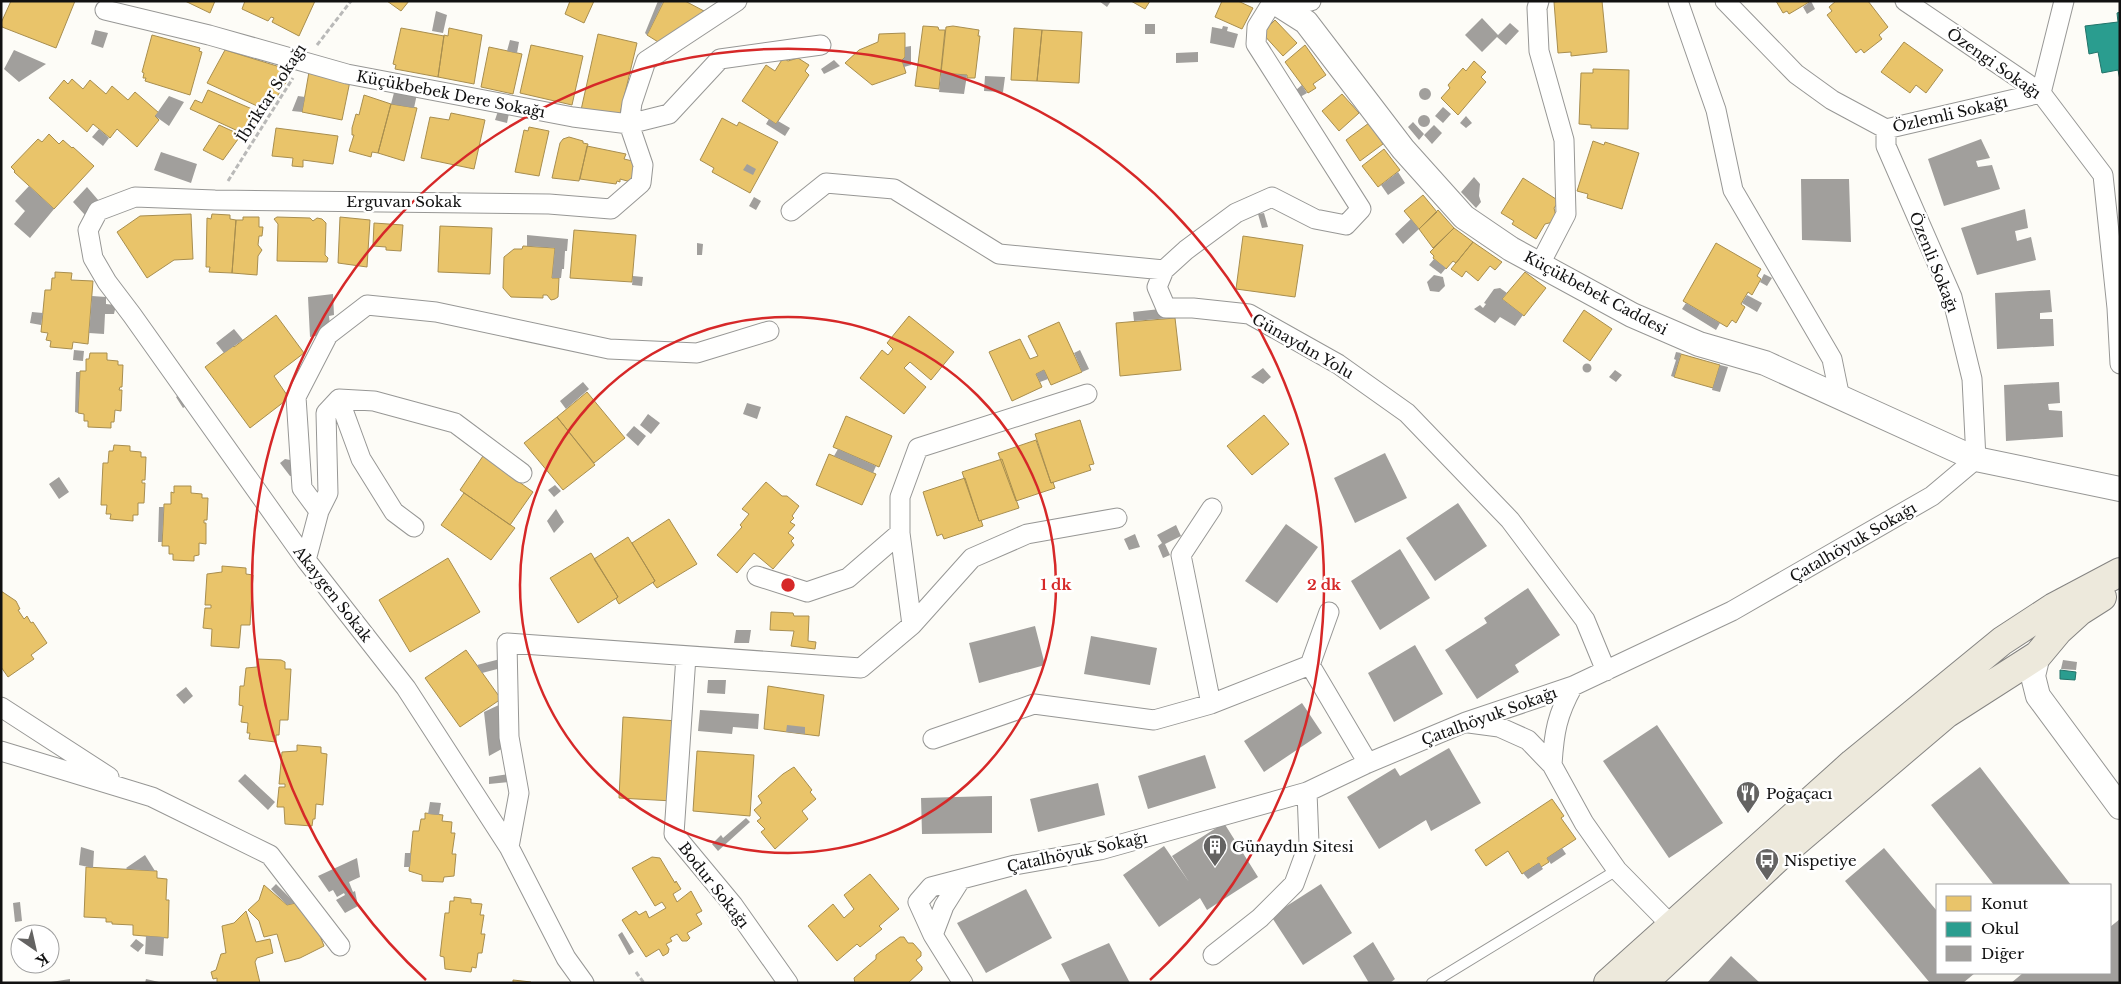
<svg xmlns="http://www.w3.org/2000/svg" width="2121" height="984" viewBox="0 0 2121 984" font-family="'Libre Baskerville',serif">
  <style>
    .homes { fill: #e9c46a; stroke: #a88e4f }
    .schools { fill: #2a9d8f; stroke: #227369 }
    .building { fill: #a19f9c }
    .lines { fill: none; stroke-linecap: round; stroke-linejoin: round }
    .service-casing { stroke: #979795; stroke-width: 12 }
    .minor-casing { stroke: #979795; stroke-width: 21 }
    .tertiary-casing { stroke: #979795; stroke-width: 26 }
    .primary-casing { stroke: #858482; stroke-width: 30 }
    .path { stroke: #b9b9b8; stroke-width: 3; stroke-dasharray: 5 2.5; stroke-linecap: butt }
    .service { stroke: #fffffe; stroke-width: 10 }
    .minor { stroke: #fffffe; stroke-width: 19 }
    .tertiary { stroke: #fffffe; stroke-width: 24 }
    .primary { stroke: #ede9dc; stroke-width: 28 }
    .ring { fill: none; stroke: #d62828; stroke-width: 2.5 }
    .labels { text-anchor: middle; dominant-baseline: central; stroke-width: 5; stroke-linejoin: round; paint-order: stroke }
    .street-label { font-size: 15px; fill: #111; stroke: #fff }
    .poi-label { font-size: 15px; fill: #111; stroke: #fff; text-anchor: start }
    .centre { fill: #d62828; stroke: #fff; stroke-width: 2.5 }
    .ring-label { font-size: 15px; text-anchor: middle; font-weight: bold; fill: #d62828; stroke: #fff; stroke-width: 5; stroke-linejoin: round; paint-order: stroke }
  </style>
  <rect width="100%" height="100%" fill="#fdfcf7"/>
  <path class="homes" d="M11 1H75L56 48 2 27 1 23Z
    M185 1H215L210 13Z
    M245 1H315L299 36 272 22 274 18 271 17 268 21 242 9Z
    M387 1H409L401 11Z
    M570 1H594L584 23 565 14Z
    M664 1H685L704 11 663 45 647 35Z
    M1131 1H1150L1145 9Z
    M1222 1H1238L1253 8 1242 29 1215 17Z
    M1562 1H1602L1607 52 1571 56V52L1558 53 1554 2Z
    M1776 1H1811L1789 14 1787 11 1783 13Z
    M1836 1H1868L1888 27 1879 35 1882 39 1864 53 1861 49 1856 53 1827 15 1832 11 1829 7Z
    M1275 20 1297 43 1283 56 1262 33Z
    M923 26 938 27 939 30H945L939 89 915 86Z
    M953 26 979 30 978 36H980L975 78H967V75L941 73 946 27Z
    M401 28 444 36 438 77 395 69 396 65 393 64Z
    M449 28 482 35 474 84 438 77 444 35 448 36Z
    M1014 28 1042 30 1037 81 1011 80Z
    M1042 30 1082 32 1079 83 1037 81Z
    M905 33V57L902 60 906 73 872 85 845 63 859 50 878 42 879 34Z
    M598 34 637 43 619 118 581 110Z
    M152 35 200 48 199 51 202 52 190 95 145 81 146 78H143L144 73 142 72Z
    M1904 42 1943 70 1926 93 1916 85 1910 93 1881 72Z
    M531 45 583 56 572 105 520 93Z
    M1305 45 1326 75 1313 84 1316 88 1308 93 1285 62Z
    M489 47 522 54 513 94 481 87Z
    M225 50 293 71 268 111 207 83Z
    M783 58 788 61 798 58 809 65 805 71 809 75 776 124 742 101 766 65 775 71Z
    M1474 61 1486 72 1481 77 1486 82 1458 115 1441 98 1450 88 1448 85 1463 68 1466 71Z
    M1593 69 1629 70 1628 129 1591 128V125L1579 124 1581 73H1593Z
    M309 72 350 81 342 120 302 112Z
    M72 79 83 89 90 80 106 94 112 86 128 100 135 92 159 113 155 116 159 120 137 147 117 129 110 138 93 124 87 132 49 98 64 80 68 84Z
    M208 90 259 112 258 114 263 117 251 137 190 109 195 100 202 103Z
    M1342 94 1359 113 1339 131 1322 111Z
    M364 95 391 104 378 153 372 152 371 157 349 151 354 135H352V128L356 114 359 115Z
    M391 104 417 108 404 161 378 153Z
    M451 113 485 120 474 169 421 158 430 117 449 120Z
    M722 118 737 126 739 122 778 142 750 193 712 172 714 168 700 160Z
    M1369 123 1383 144 1360 161 1346 140Z
    M219 125 241 135 223 160 203 150Z
    M529 127 549 131 539 176 515 172 524 130 528 131Z
    M276 128 338 136 333 164 303 160V167L292 166 293 158 272 156Z
    M49 134 59 144 63 140 72 148 73 147 94 166 54 209 14 172 15 171 11 167 38 139 42 142Z
    M569 137 583 141V143L588 144 579 181 552 178 560 143 563 139Z
    M1593 141 1604 145 1605 142 1639 153 1622 209 1587 198 1588 194 1577 191Z
    M587 146 626 154 624 159 637 162 631 182 620 179V182L617 181 616 184 580 179Z
    M1384 149 1400 170 1378 187 1362 166Z
    M1523 178 1559 201 1554 208 1556 216 1553 222 1545 224 1536 239 1512 224 1514 221 1501 213Z
    M1423 195 1437 212 1419 229 1404 211Z
    M1438 210 1454 228 1433 248 1419 229Z
    M191 214 193 259 174 260 147 278 117 232 140 216Z
    M212 214 230 215V219L236 220 232 273 209 272 210 267H206L207 218 211 219Z
    M243 217H259V227H263L262 236H259L258 245 262 250 258 256 257 275 232 273 236 220H243Z
    M277 217 310 218 313 221 317 218 322 219 326 223 325 255 328 258 327 262 277 261 278 224 274 219Z
    M340 217 370 220 367 267 338 263Z
    M374 223 403 225 401 251 386 250V247L373 246Z
    M440 226 492 228 490 274 438 272Z
    M1454 228 1473 242 1456 263 1453 261 1446 269 1433 258 1434 256 1430 252Z
    M574 230 636 235 632 282 570 278Z
    M1243 236 1303 245 1295 297 1236 289Z
    M1473 242 1502 262 1495 270 1490 266 1478 281 1466 271 1462 277 1451 269Z
    M1716 243 1761 269 1757 276 1761 279 1752 295 1748 292 1741 304 1745 307 1736 323 1732 320 1727 327 1683 301Z
    M523 246 555 248 552 278H559L558 297 555 299 551 300 547 295H543V298L511 297 503 288 504 257 514 249H522Z
    M55 272 72 273 71 280 93 281 88 344 73 342 72 349 50 347 51 341 46 340 48 333 41 332 45 290H51L52 278H55Z
    M1525 272 1546 288 1524 316 1502 299Z
    M1584 310 1612 329 1590 361 1563 341Z
    M276 315 304 353 274 376 289 398 250 428 205 367 233 346 234 347Z
    M909 316 954 352 931 380 910 362 904 368 926 387 904 414 860 378 882 350 888 355 893 349 887 343Z
    M1175 318 1181 370 1120 376 1116 323Z
    M1059 322 1082 372 1051 385 1044 370 1036 374 1042 387 1012 401 989 352 1020 339 1030 359 1038 356 1028 336Z
    M90 353H107V360L118 361V365H123L122 387H120L119 390H122L121 411 115 410 114 422H111V428L88 427V421H84V414L78 413 80 371H86V359H89Z
    M1681 354 1720 365 1713 388 1674 377Z
    M587 392 625 438 594 463 557 417Z
    M1264 415 1289 444 1252 475 1227 446Z
    M846 416 892 436 879 467 833 447Z
    M557 417 595 465 563 490 524 443Z
    M1080 420 1094 464 1089 465 1091 470 1051 483 1035 434Z
    M1036 440 1051 483 1053 482 1055 488 1016 501 998 453Z
    M114 445 130 446V451L141 452V457H146L145 480H142V483H145L144 503H138V515H133V521L110 519 111 514H106L107 505H101L103 463H108L109 451H113Z
    M829 454 876 474 862 505 816 485Z
    M483 456 533 492 510 525 460 490Z
    M1002 459 1019 508 979 521 962 472Z
    M965 478 979 521 981 520 983 526 944 539 942 534 937 536 923 492Z
    M766 482 782 496H787L799 506 792 516 794 518 790 522 795 525 788 533 794 538 791 541 794 545 773 569 754 553 737 573 717 555 742 527 740 525 749 514 742 509Z
    M174 486H191V493L202 494V498H208L207 520H204V523H206V544L199 543V555L194 556V561L173 560V554H169V546H162L164 504H171V492L174 493Z
    M464 493 515 528 491 560 441 525Z
    M669 519 697 564 657 588 653 583 655 581 632 543Z
    M628 537 655 581 619 604 616 599 618 597 594 559Z
    M591 553 618 597 578 623 550 578Z
    M448 558 480 612 410 652 379 600Z
    M222 566 246 568V574L253 575 250 625H241L239 648 211 646 212 629 203 628 205 608H211V605H205L207 574 222 572Z
    M1 591 16 601 20 609 18 610 24 619 27 616 31 623 33 622 47 643 31 655 34 659 8 677 1 667Z
    M771 612 793 613 794 616H809L808 641 816 642 815 649 791 646 794 631 770 630Z
    M466 650 501 699 460 727 425 678Z
    M257 659 281 660 285 662V669H291L288 720H280L279 735H276V742L249 739 250 733H247L248 723 241 722 243 706 239 705 240 686H244L246 668 257 667Z
    M768 686 824 695 819 736 764 729Z
    M623 717 677 721 673 801 619 798Z
    M297 745 321 747V753L327 754 323 805 316 804 315 819H313L312 826 285 824 284 807H277L279 787H285V784H279L282 752 297 751Z
    M697 751 754 755 750 816 693 811Z
    M794 767 812 790 810 792 816 799 802 811 808 819 775 849 761 832 765 829 757 821 761 818 754 810 762 803 758 796 783 774Z
    M1552 799 1564 816 1561 818 1576 839 1547 858 1549 862 1541 867 1539 863 1522 874 1508 851 1486 866 1475 850Z
    M425 813 443 815 442 821 452 822 451 833H455L452 854H456L454 876 444 877 443 882 422 881V875L409 871 413 831H419L421 819H425Z
    M652 857 660 858 675 883 676 881 681 889 673 894 677 902 691 891 702 911 696 914 702 924 687 933 690 938 687 941H682L677 934 670 938 672 941 666 944 669 949 668 953 663 956 659 949 646 957 622 920 636 911 639 915 646 911 649 918 666 908 662 902 655 906 632 868Z
    M86 867 157 871V878L167 879 166 900H169L168 938 133 935V925L112 924V922H106V918L84 917Z
    M870 874 899 909 879 926 882 929 860 947 857 944 837 961 808 926 833 904 844 918 854 909 844 895Z
    M264 885 287 905 300 902 319 933 324 946 300 958 285 962 277 934 264 937 259 921 248 910 259 900Z
    M454 897 471 899V903L482 904 480 915H484L481 934H485L482 953H478L476 968 472 967 471 972 445 969 444 957 440 956 445 913H449L450 901H454Z
    M246 911 256 942 270 939 273 953 257 958 255 962 260 983H217V978L213 979 211 972 216 970 221 954 226 953 222 926 234 923Z
    M900 937H904L908 943H913L921 952V956L916 960 922 967V970L908 983H855L854 978 876 959V955Z
    M513 980 531 982 530 983H513Z"/>
  <path class="schools" d="M2120 12V80L2118 70 2102 73 2098 52 2089 54 2085 26 2118 22 2117 13Z
    M2060 670 2076 672 2075 680 2060 679Z"/>
  <path class="building" d="M658 1 663 2 647 35 645 33Z
    M1099 1H1111L1107 7Z
    M1811 1 1815 9 1807 14 1803 7Z
    M436 11 447 15 443 33 432 31Z
    M1482 18 1498 35 1510 23 1519 31 1506 45 1497 37 1482 52 1465 35Z
    M1145 24H1155V34H1145Z
    M1223 26 1228 27 1227 31 1238 34 1234 48 1210 43 1212 27 1222 29Z
    M95 30 108 33 103 48 91 44Z
    M510 40 519 42 517 53 507 51Z
    M911 46V65L904 67 902 60 905 57V47Z
    M14 50 46 64 19 82 4 69Z
    M1198 52V62L1176 63V53Z
    M834 60 840 66 824 74 821 69Z
    M941 73 967 75 964 94 939 92Z
    M985 76 1005 77 1003 92 984 91Z
    M1302 85 1307 93 1300 97 1296 90Z
    M1419 94a6 6 0 1 1 12 0a6 6 0 1 1-12 0Z
    M395 89 417 94 414 108 391 104Z
    M169 96 184 102 169 126 155 116Z
    M298 96 305 97 302 112 292 111Z
    M1443 107 1451 114 1443 123 1435 116Z
    M498 111 509 113 507 123 495 120Z
    M1418 121a6 6 0 1 1 12 0a6 6 0 1 1-12 0Z
    M1466 116 1472 123 1466 128 1460 123Z
    M769 119 776 124 778 121 790 128 785 136 766 124Z
    M1413 122 1424 134 1419 140 1408 127Z
    M1434 125 1442 133 1432 144 1424 135Z
    M99 129 109 138 103 146 92 137Z
    M1981 139 1990 158 1976 161 1978 167 1992 165 2000 189 1944 206 1928 159Z
    M161 152 197 164 191 183 154 170Z
    M747 164 756 169 753 175 743 170Z
    M1398 172 1405 183 1388 195 1381 185Z
    M1474 177 1480 184 1479 196 1481 202 1476 208 1461 192Z
    M1801 179H1849L1851 242 1802 240Z
    M29 186 54 209 30 238 14 224 25 211 15 201Z
    M87 187 99 201 85 215 73 202Z
    M754 197 761 201 756 210 749 206Z
    M2025 209 2028 228 2015 231 2017 241 2031 237 2036 260 1977 275 1961 228Z
    M1264 213 1268 227 1262 228 1258 214Z
    M1411 219 1419 229 1403 244 1395 234Z
    M527 235 568 239 567 251H565L564 269H562L561 278H552L555 248 527 246Z
    M697 243 703 244 702 255H697Z
    M1434 259 1446 268 1441 274 1429 265Z
    M1764 274 1772 278 1767 286 1760 282Z
    M1434 275 1443 277 1445 286 1439 292 1430 291 1427 282Z
    M633 276 643 277 642 286 632 285Z
    M1500 288 1507 293 1502 299 1523 315 1515 326 1500 317 1495 323 1474 309 1480 305 1483 308 1486 304 1484 303 1494 289Z
    M2050 290 2052 312 2040 313V319H2053L2054 346 1997 349 1995 293Z
    M333 294 334 315 329 316 331 333 310 337 308 297Z
    M1747 295 1762 303 1757 312 1742 303Z
    M92 296 106 297V304L116 305 114 314H105L104 334 89 333Z
    M1686 303 1720 323 1716 330 1682 309Z
    M1169 308 1170 318 1134 321 1133 312Z
    M32 312 43 313 41 325 30 323Z
    M234 329 243 340 224 353 216 343Z
    M74 350 84 351 83 361 73 360Z
    M1080 350 1089 369 1082 372 1074 353Z
    M1676 352 1681 353 1674 377 1671 376 1676 360 1674 359Z
    M1582.5 368a4.5 4.5 0 1 1 9 0a4.5 4.5 0 1 1-9 0Z
    M1720 365 1728 367 1720 392 1712 390Z
    M1263 368 1271 377 1263 384 1251 377Z
    M1044 370 1048 379 1040 382 1036 374Z
    M1615 370 1622 375 1616 382 1609 377Z
    M76 372H80L78 413 75 412Z
    M583 382 589 389 566 409 560 401Z
    M2059 382 2060 403 2048 404 2049 410 2062 411 2063 437 2006 441 2004 385Z
    M184 391 192 402 183 408 176 397Z
    M747 403 761 407 757 419 743 414Z
    M648 414 660 423 651 434 640 425Z
    M634 426 646 436 638 446 626 435Z
    M838 449 876 466 873 473 834 456Z
    M1385 453 1407 498 1355 523 1334 478Z
    M285 459 290 460 293 464 294 476H290L280 463Z
    M59 477 69 492 59 499 49 484Z
    M555 485 561 491 554 497 548 490Z
    M1458 503 1487 546 1435 581 1406 538Z
    M159 507H164L162 542H158Z
    M556 509 564 522 554 533 547 521Z
    M1286 524 1318 547 1277 603 1245 581Z
    M1176 525 1181 536 1165 544 1170 555 1163 558 1158 546 1162 543 1157 535Z
    M1135 534 1140 547 1129 550 1124 539Z
    M1400 549 1430 598 1380 630 1351 581Z
    M1528 588 1560 635 1515 665 1519 672 1477 699 1445 650 1487 623 1484 618Z
    M1035 626 1045 665 979 683 969 643Z
    M736 630H751L749 643H734Z
    M1091 636 1157 648 1150 685 1084 674Z
    M1415 645 1443 694 1394 722 1368 673Z
    M504 658 505 667 482 673 477 665Z
    M2063 660 2077 662 2076 670 2061 669Z
    M708 680H726L725 694 707 693Z
    M186 687 193 696 184 704 176 695Z
    M503 703 507 746 489 756 484 712Z
    M1302 703 1322 733 1264 772 1244 741Z
    M700 710 759 714 758 729 733 727 732 734 698 731Z
    M787 725 805 727V734L786 732Z
    M1657 725 1723 823 1669 858 1603 761Z
    M1449 748 1481 803 1431 831 1426 820 1379 849 1347 797 1395 768 1400 776Z
    M1205 755 1216 788 1148 809 1138 776Z
    M1980 767 2071 885H1994L1931 805Z
    M245 774 275 802 268 810 238 781Z
    M509 774V782L489 784V777Z
    M1098 783 1105 815 1038 832 1030 799Z
    M992 796V833L922 834 921 798Z
    M430 802 441 803 439 815 428 814Z
    M746 818 750 822 718 851 712 844 721 835 723 838Z
    M1224 823 1258 877 1207 910 1200 898 1159 927 1123 875 1164 846 1189 882 1172 856Z
    M81 847 94 851 93 868 79 865Z
    M1562 848 1566 854 1551 864 1547 858Z
    M1884 848 1937 911V973H1975L1963 983H1930L1845 881Z
    M405 853H411L410 867H404Z
    M145 855 155 871 127 869 126 868Z
    M357 858 360 877 349 882 353 892 355 891 358 906 345 913 336 900 345 895 344 893 337 897 333 890 329 892 318 876Z
    M1539 863 1543 869 1528 879 1523 873Z
    M276 884 295 903 287 905 271 889Z
    M1321 884 1352 933 1303 965 1271 916Z
    M1026 889 1052 938 986 973 957 923Z
    M20 902 22 921 15 922 13 903Z
    M2120 919V983H2011L2023 973H2110V927Z
    M622 932 634 952 629 955 618 935Z
    M146 936 164 937 163 956 145 954Z
    M136 939 144 945 138 952 130 946Z
    M1373 942 1395 979 1390 983H1369L1353 956Z
    M1109 943 1130 983H1071L1061 964Z
    M1731 956 1760 983H1707Z
    M70 979V983H51V982Z
    M146 979 159 982V983H145Z"/>
  <g class="lines">
    <g class="service-casing">
      <path id="service" d="M1432 983 1617 870"/>
    </g>
    <g class="minor-casing">
      <path id="minor" d="M1273 1 1257 27 1256 44 1361 209 1346 225 1315 219 1272 197 1236 213 1186 250 1164 270 1157 287 1166 308H1193L1249 314 1338 364 1407 413 1510 520 1585 620 1606 671
        M1274 1 1300 3 1311 1
        M1539 1 1537 8 1539 51 1564 140 1566 214 1540 264
        M1678 1 1716 110 1733 190 1832 359 1840 398
        M1725 1 1796 74 1832 100 1886 129 2041 93 2064 1
        M1905 1 2041 93 2103 175 2117 308 2120 364
        M105 10 209 35 347 74 573 117 629 124 669 114 720 59 821 45
        M791 211 826 183 894 189 999 254 1164 270
        M339 399 361 459 394 512 414 527
        M319 511 302 488 296 397 328 335 367 305 436 312 609 349 697 353 769 331
        M306 560 319 511 328 493 326 413 339 399 374 401 455 423 522 473
        M757 576 807 592 848 578 900 533
        M912 625 900 533V497L918 448 1087 394
        M686 656 674 834 733 905 788 983
        M1310 665 1329 612
        M1211 704 1181 555 1212 508
        M1 707 109 777
        M1469 723 1499 727 1528 740 1552 765C1554 732 1557 715 1573 686
        M933 739 1034 704 1154 720 1211 704 1310 665 1368 763
        M1 751 152 797 270 855 340 946
        M1552 765 1584 823 1617 870 1671 925
        M509 847 519 793 509 737 507 643 861 668 912 625 972 558 1027 534 1117 518
        M961 879 944 906 933 935 918 902 931 887 1015 865 1100 850 1307 792 1368 763 1466 722 1573 686 1732 611 1932 496 1976 459 1972 379 1952 297 1886 146V129
        M933 935 963 983
        M1213 955 1260 918 1294 884 1309 843 1307 792
        M584 983 566 958 509 847 406 688 306 560 132 315 107 282 93 258 88 230 98 211 135 197 215 200 549 204 611 209 641 183 643 165 629 124 632 103 646 61 737 1"/>
    </g>
    <g class="tertiary-casing">
      <path id="tertiary" d="M1273 1 1306 22 1403 149 1464 217 1511 249 1632 315 1699 344 1765 363 1976 459 2120 489
        M2038 655 2033 676 2038 696 2120 807"/>
    </g>
    <g class="primary-casing">
      <path id="primary" d="M1608 983 1853 763 2002 641 2054 607 2120 572
        M1643 983 1785 851 1946 714 2038 655 2058 631 2080 611 2102 597"/>
    </g>
    <path class="path" d="M317 45 351 1
      M228 181 293 78
      M636 972 644 983"/>
    <use href="#service" class="service"/>
    <use href="#minor" class="minor"/>
    <use href="#tertiary" class="tertiary"/>
    <use href="#primary" class="primary"/>
  </g>
  <g class="ring">
    <circle cx="788" cy="585" r="268"/>
    <path d="M426 980A536 536 0 1 1 1150 980"/>
  </g>
  <defs>
    <g id="restaurant-pin" transform="scale(1.25)"><path d="M0 17L-7.5 6A9.5 9.5 0 1 1 7.5 6Z" fill="#646362" stroke="#fff"/><path d="M-5-6h1v4h1v-4h1v4h1v-4h1v5L-1.5 .5V6h-2V.5L-5-1ZM5-6V6H3V1.5H1.5Q1.5-4 5-6Z" fill="#fff"/></g>
    <g id="building-pin" transform="scale(1.25)"><path d="M0 17L-7.5 6A9.5 9.5 0 1 1 7.5 6Z" fill="#646362" stroke="#fff"/><path d="M-4-6H4V6H1V3H-1V6H-4ZM-2.5-4.3h1.7v1.8h-1.7ZM.8-4.3h1.7v1.8H.8ZM-2.5-1h1.7V.8h-1.7ZM.8-1h1.7V.8H.8Z" fill="#fff"/></g>
    <g id="bus-pin" transform="scale(1.25)"><path d="M0 17L-7.5 6A9.5 9.5 0 1 1 7.5 6Z" fill="#646362" stroke="#fff"/><path d="M-5-6H5V4H4V6H2V4H-2V6H-4V4H-5ZM-3.5-4V0h7V-4ZM-3.5 1.2v1.5H-2V1.2ZM2 1.2v1.5H3.5V1.2Z" fill="#fff"/></g>
  </defs>
  <g fill-rule="evenodd">
    <use href="#restaurant-pin" x="1748" y="793"/>
    <use href="#building-pin" x="1215" y="846"/>
    <use href="#bus-pin" x="1767" y="860"/>
  </g>
  <g class="labels">
    <g class="street-label">
      <text transform="translate(1994 63) rotate(35)">Özengi Sokağı</text>
      <text transform="translate(271 93) rotate(-57)">İbriktar Sokağı</text>
      <text transform="translate(451 94) rotate(11)">Küçükbebek Dere Sokağı</text>
      <text transform="translate(1950 114) rotate(-13)">Özlemli Sokağı</text>
      <text x="404" y="201">Erguvan Sokak</text>
      <text transform="translate(1934 262) rotate(68)">Özenli Sokağı</text>
      <text transform="translate(1596 293) rotate(28)">Küçükbebek Caddesi</text>
      <text transform="translate(1303 346) rotate(30)">Günaydın Yolu</text>
      <text transform="translate(1853 542) rotate(-30)">Çatalhöyuk Sokağı</text>
      <text transform="translate(333 594) rotate(52)">Akaygen Sokak</text>
      <text transform="translate(1489 716) rotate(-20)">Çatalhöyuk Sokağı</text>
      <text transform="translate(1077 852) rotate(-12)">Çatalhöyuk Sokağı</text>
      <text transform="translate(714 885) rotate(52)">Bodur Sokağı</text>
    </g>
    <g class="poi-label">
      <text x="1766" y="793">Poğaçacı</text>
      <text x="1232" y="846">Günaydın Sitesi</text>
      <text x="1784" y="860">Nispetiye</text>
    </g>
  </g>
  <circle cx="788" cy="585" r="8" class="centre"/>
  <g class="ring-label">
    <text x="1056" y="590">1 dk</text>
    <text x="1324" y="590">2 dk</text>
  </g>
  <rect width="2121" height="984" fill="none" stroke="#111111" stroke-width="5"/>
  <rect x="1936" y="884" width="175" height="90" fill="#ffffff" stroke="#a0a0a0"/>
  <rect x="1946" y="896" width="25" height="15" fill="#e9c46a" stroke="#a0a0a0"/>
  <text x="1981" y="909" font-size="15" fill="#111111">Konut</text>
  <rect x="1946" y="922" width="25" height="15" fill="#2a9d8f" stroke="#a0a0a0"/>
  <text x="1981" y="934" font-size="15" fill="#111111">Okul</text>
  <rect x="1946" y="946" width="25" height="15" fill="#a19f9c" stroke="#a0a0a0"/>
  <text x="1981" y="959" font-size="15" fill="#111111">Diğer</text>
  <g transform="translate(35 949) rotate(146)"><circle r="24" fill="#ffffff" stroke="#a0a0a0"/>
  <path d="M0-4L9 19L0 12L-9 19Z" fill="#646362"/>
  <text y="-8" font-size="14" font-weight="bold" text-anchor="middle" fill="#111111">K</text>
  </g>
</svg>
